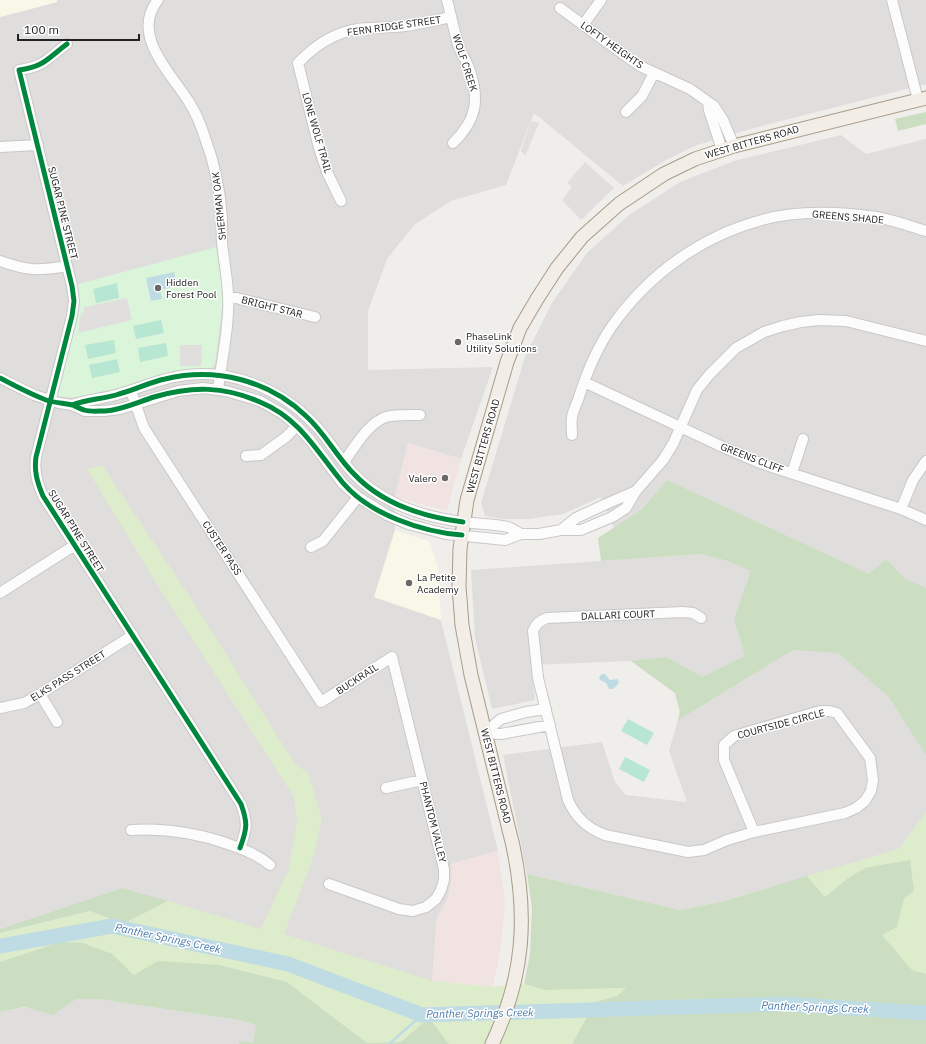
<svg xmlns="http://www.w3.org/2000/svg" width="926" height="1044" viewBox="0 0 926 1044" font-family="'IBM Plex Sans',sans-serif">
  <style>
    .residential { fill: #dfdedc; fill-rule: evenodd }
    .commercial { fill: #f1e3e1 }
    .education { fill: #f8f7e8 }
    .grass { fill: #ddeccb }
    .forest { fill: #cbdec1 }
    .park { fill: #daf5da }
    .pitch { fill: #b7e6d2 }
    .parking { fill: #e0dfde }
    .water { fill: #bfdbe3 }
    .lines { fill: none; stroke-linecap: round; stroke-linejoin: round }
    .stream { stroke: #bfdbe3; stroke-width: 2.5 }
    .river { stroke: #bfdbe3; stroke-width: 15 }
    .minor-casing { stroke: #c9c8c7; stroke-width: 12 }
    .major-casing { stroke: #a79c86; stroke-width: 15 }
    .minor { stroke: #fdfcfc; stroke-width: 10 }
    .major { stroke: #f3ede7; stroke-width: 13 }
    .cycleway-casing { stroke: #fff; stroke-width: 8 }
    .cycleway { stroke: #00873e; stroke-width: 5 }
    .poi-dot { fill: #6a6968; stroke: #fff; stroke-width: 1.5 }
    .labels { text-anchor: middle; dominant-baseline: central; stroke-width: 3; stroke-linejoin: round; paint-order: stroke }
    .street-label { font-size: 10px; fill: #222; stroke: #fff }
    .poi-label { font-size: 10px; fill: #222; stroke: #fff; text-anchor: start }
    .water-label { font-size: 11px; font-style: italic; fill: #4a7aab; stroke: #fff }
  </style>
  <rect width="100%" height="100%" fill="#f0eeeb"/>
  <path class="residential" d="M57 0H926V84L754 128 697 145 666 160 623 186 534 113 506 185 451 201 414 225 387 259 368 311V370L493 367 461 459 408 443 395 497V530L374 597 441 620 498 851 451 864 452 878 448 897 437 918 432 981 122 888 0 929V17L57 2ZM215 364 161 374 126 388 56 390Z
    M841 135 866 154 926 139V650L844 584 617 535 601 497 563 514 529 519H503L485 516 481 503 525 357 552 303 587 253 629 215 680 182 734 161Z
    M701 554 727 561 832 603 926 705V813L899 849 725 901 680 910 527 874 503 755 602 742 615 782 626 795 687 802 669 751 680 712 675 693 631 661 531 665 535 700 492 709 475 638 471 570Z
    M71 999H98L238 1020 256 1025 253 1044H0V1012Z"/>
  <path class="commercial" d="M408 443 461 459 447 511 395 497Z
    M498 851 505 902 501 945 493 987 432 981 437 918 448 897 452 878 451 864Z"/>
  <path class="education" d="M0 0H57V2L0 17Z
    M395 530 430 542 438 568 441 620 374 597Z"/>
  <path class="grass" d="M102 465 188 594 295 764 308 773 322 819 313 858 284 934 432 981 493 987 524 984 544 990 627 988 617 996 595 1002 572 1044H449L429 1019 401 1042 367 1043 287 982 220 965 134 975 112 954 60 942 0 962V933L90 911 123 924 168 901 261 929 288 871 297 822 294 797 155 581 87 469Z
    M926 813V1015L869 966 865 868 848 878 825 897 807 876 899 849Z"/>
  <path class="forest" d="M926 112V124L898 131 895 119Z
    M667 480 869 574 886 559 905 579 926 588V755L888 696 838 653 793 650 678 720 680 712 675 693 631 661 666 657 703 677 745 656 734 619 751 571 727 561 701 554 601 561 598 538 641 510Z
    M910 860 914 891 904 898 897 927 882 935 912 970 926 974V1044H572L595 1002 617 996 626 988 544 990 524 984 530 954 532 908 527 874 680 910 725 901 807 876 825 897 848 878 865 868Z
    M122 888 168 901 123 924 90 911 0 933V929Z
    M60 942 83 943 112 954 134 975 158 961 220 965 287 982 367 1043 401 1042 429 1018 449 1044H239L240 1041 253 1043 256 1025 238 1020 98 999H76L53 1015 25 1007 0 1012V962Z"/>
  <path class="park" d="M216 247 223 288V300L215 364 210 369C194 370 176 370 161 374 149 378 138 384 126 388 110 393 73 400 58 396L57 394 75 285Z"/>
  <path class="pitch" d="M117 283 119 298 96 303 93 289Z
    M161 320 164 333 136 339 133 326Z
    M114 340 116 353 88 359 85 345Z
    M166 343 168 356 140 362 138 348Z
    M117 359 120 372 92 378 89 365Z
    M628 719 654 733 647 745 621 731Z
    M625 757 650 770 644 782 619 769Z"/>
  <path class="parking" d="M531 121 539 123 525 156 521 151Z
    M585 162 614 188 581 220 562 200 572 187 567 183Z
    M127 298 132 320 78 333 81 313H83L84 307Z
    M180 345H202L201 366H180Z"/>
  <path class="water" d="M174 272 177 286 160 290 162 299 151 301 146 278Z
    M602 674H605L610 680 617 679 619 682C618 685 615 687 613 689H609L606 683 600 680 599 677Z"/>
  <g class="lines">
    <path class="stream" d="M389 1044 422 1015"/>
    <path class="river" d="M0 946 112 926 288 964 422 1015 784 1004 926 1013"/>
    <g class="minor-casing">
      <path id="minor" d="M158 0C130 35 171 73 189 102 196 113 201 125 205 138 215 164 220 190 222 218 222 226 221 234 222 242 224 265 230 288 228 312 227 338 221 364 218 390
        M447 0C451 15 454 30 458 45 461 53 466 60 469 68 480 99 477 120 453 143
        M892 0 918 100
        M560 8 630 59 642 67 690 89 714 106 723 120 734 146
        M583 25 601 0
        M67 44C48 58 44 67 19 70L72 286 74 301 72 316 36 457C34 471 37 482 43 496L241 804C248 823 247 829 240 848
        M708 103 709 110 722 150
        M626 112 642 96 654 73
        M0 147 38 145
        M341 201 327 172 319 148 298 63C317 43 339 29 368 28 381 27 393 28 405 26 421 24 436 20 451 17
        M0 261C28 271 38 271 67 266
        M228 296 315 317
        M0 378 34 395 59 403 72 405 85 411H104L120 409 178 391 203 388 226 391 260 401 283 414 297 426 310 440 343 484 358 497 387 515 408 524 446 534 505 540 521 534H539L561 530H581L612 517 626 508 636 491 663 460 673 444 697 390 709 375 736 348 764 332 783 326 801 322 819 320 846 321 926 341
        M584 382 725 448 760 463 901 509 926 520
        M131 391 144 428 321 702 392 657 444 869V880L441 890 436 899 426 907 413 911 399 909 329 884
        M72 405C88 399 103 399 119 394 140 388 159 379 180 376 229 367 281 389 314 424 329 439 339 459 354 474 365 486 379 495 393 502 414 513 440 519 463 522 477 524 494 524 508 527 512 528 517 532 521 534
        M572 435C572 429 571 423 572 417 573 411 576 405 578 400 586 374 597 348 612 326 648 275 701 236 762 220 798 210 840 212 876 217 893 220 910 226 926 231
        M246 456 261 455 286 437 297 426
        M344 462C354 448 369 422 386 417 397 414 410 415 420 415
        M792 473 803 439
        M901 509 913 480 926 461
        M561 530 576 518 606 504 636 491
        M311 547 323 541 358 497
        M0 593 75 545
        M701 618 693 613 683 612 547 618C539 621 536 624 533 631L538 678 568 800C576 818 587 828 605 835L688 852 704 850 727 840 754 832
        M40 694 57 722
        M0 708 24 703 40 694 133 635
        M546 709 526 712 501 719 484 733 501 734 550 725
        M820 711H829L837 713 870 758 873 780 871 791 865 801 856 808 845 813 754 832 724 760V745L734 736Z
        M386 788 422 780
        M131 830C166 828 198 833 231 845 245 850 258 855 270 865"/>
    </g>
    <g class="major-casing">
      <path id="major" d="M492 1044C524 977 528 917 513 846L471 675 462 625 459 586 460 549 467 500 507 362 520 328 537 299 557 268 582 237 619 204 664 174 695 159 734 146 926 98"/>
    </g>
    <use href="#minor" class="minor"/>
    <use href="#major" class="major"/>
    <g class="cycleway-casing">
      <path id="cycleway" d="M67 44C48 58 44 67 19 70L72 286 74 301 72 316 36 457C34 471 37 482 43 496L241 804C248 823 247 829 240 848
        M0 378C15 386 30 394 46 400 55 403 64 403 73 405 77 407 80 409 84 410 90 412 99 411 105 411 122 410 138 402 154 397 192 386 224 386 260 402 301 419 316 451 343 483 369 514 422 532 462 535
        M72 405C88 399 104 399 119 394 135 390 150 382 165 379 216 367 268 380 306 416 325 433 336 456 354 474 382 504 424 517 463 522"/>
    </g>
    <use href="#cycleway" class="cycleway"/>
  </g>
  <g class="poi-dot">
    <circle cx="158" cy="288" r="4"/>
    <circle cx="458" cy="342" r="4"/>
    <circle cx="445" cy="478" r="4"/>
    <circle cx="409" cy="583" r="4"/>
  </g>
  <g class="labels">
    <g class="street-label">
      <text transform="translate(394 26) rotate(-8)">FERN RIDGE STREET</text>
      <text transform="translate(612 45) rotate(35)">LOFTY HEIGHTS</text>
      <text transform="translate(465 63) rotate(72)">WOLF CREEK</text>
      <text transform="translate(317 133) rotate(74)">LONE WOLF TRAIL</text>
      <text transform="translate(752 142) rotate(-16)">WEST BITTERS ROAD</text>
      <text transform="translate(219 206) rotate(-96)">SHERMAN OAK</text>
      <text transform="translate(63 213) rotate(76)">SUGAR PINE STREET</text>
      <text transform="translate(848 217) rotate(5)">GREENS SHADE</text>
      <text transform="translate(272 307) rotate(14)">BRIGHT STAR</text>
      <text transform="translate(483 446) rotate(-74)">WEST BITTERS ROAD</text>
      <text transform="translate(752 458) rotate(21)">GREENS CLIFF</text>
      <text transform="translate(76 531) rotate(58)">SUGAR PINE STREET</text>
      <text transform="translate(222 548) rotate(57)">CUSTER PASS</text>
      <text transform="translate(618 615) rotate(-2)">DALLARI COURT</text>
      <text transform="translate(68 676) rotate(-32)">ELKS PASS STREET</text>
      <text transform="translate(357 679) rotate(-33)">BUCKRAIL</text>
      <text transform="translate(781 724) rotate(-15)">COURTSIDE CIRCLE</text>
      <text transform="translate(496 776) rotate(76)">WEST BITTERS ROAD</text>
      <text transform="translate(433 822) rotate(76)">PHANTOM VALLEY</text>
    </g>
    <g class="poi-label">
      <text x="166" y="282">Hidden<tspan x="166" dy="12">Forest Pool</tspan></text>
      <text x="466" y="336">PhaseLink<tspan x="466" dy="12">Utility Solutions</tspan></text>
      <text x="437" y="478" text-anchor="end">Valero</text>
      <text x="417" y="577">La Petite<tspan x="417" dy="12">Academy</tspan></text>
    </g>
    <g class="water-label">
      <text transform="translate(168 938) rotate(12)">Panther Springs Creek</text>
      <text transform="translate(815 1007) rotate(2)">Panther Springs Creek</text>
      <text transform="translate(480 1013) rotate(-1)">Panther Springs Creek</text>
    </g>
  </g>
  <path d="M18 34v6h121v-6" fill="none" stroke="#222222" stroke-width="2"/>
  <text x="24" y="34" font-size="12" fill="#222222" stroke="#ffffff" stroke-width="3" paint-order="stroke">100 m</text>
</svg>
